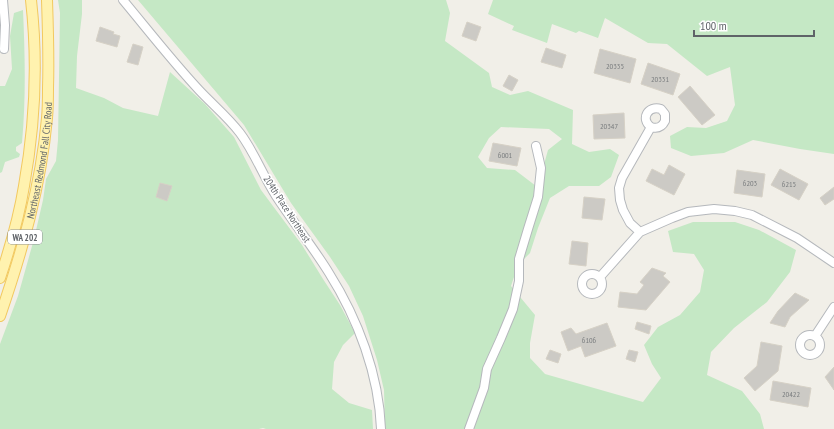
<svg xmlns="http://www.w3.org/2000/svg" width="834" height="429" viewBox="0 0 834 429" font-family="'PT Sans Narrow',sans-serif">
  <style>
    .green { fill: #c5e8c5; fill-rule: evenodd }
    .building { fill: #cccac5; stroke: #d6d1c6 }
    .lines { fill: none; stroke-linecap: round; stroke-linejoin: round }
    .minor-casing { stroke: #b5b8bc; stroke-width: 10 }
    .major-casing { stroke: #f2c960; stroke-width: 12 }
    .minor { stroke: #fff; stroke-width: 8 }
    .major { stroke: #fff2af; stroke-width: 10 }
    .labels { text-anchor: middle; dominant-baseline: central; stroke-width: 3.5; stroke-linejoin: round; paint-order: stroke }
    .number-label { font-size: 8px; fill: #7a7d7f }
    .shield { fill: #fff; stroke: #8f9295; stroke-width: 1 }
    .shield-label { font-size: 9px; font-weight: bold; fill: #5f6368 }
    .street-label { font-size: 10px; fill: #5f6368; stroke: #fff }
  </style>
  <rect width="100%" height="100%" fill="#f1efe8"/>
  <path class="green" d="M58 0H82V14L77 56 76 88 104 98 123 108 158 116 170 72 205 104 234 137 261 190 302 245 323 279 340 305 355 333 343 345 334 362 332 389 349 403 372 410 373 429H266L263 428 259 429H0V344L18 296 34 239 43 200 46 179 56 161 58 140 60 13Z
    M138 0H446L450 13 445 41 489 73 492 87 510 95 528 91 573 110 572 144 589 152 610 149 619 155 611 177 599 186H569L550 198 538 228 530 253 518 265 511 286 535 315 530 343V358L545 374 643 402 661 378 652 364 644 345 658 327 680 315 700 292 704 270 694 254 673 252 668 231 693 222H735L759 230 796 250 790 272 767 302 734 328 711 352 707 375 742 391 760 414 764 429H385L384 390 377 360 363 316 349 286 330 257 291 203 244 125ZM501 127 549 129 562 139 548 150 541 175 536 186 515 170 487 168 478 157 489 138Z
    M493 0H834V154L800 149 753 140 724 153 691 156 671 148 670 136 687 127 706 128 727 121 735 105 730 67 707 76 667 44 648 43 605 18 598 38 579 31 576 33 552 24 547 43 512 30 514 26 488 14Z
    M23 10C25 55 26 98 22 143L16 147V151L20 154 19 157 5 162 2 172 0 173V86H5L12 69 10 36 14 13Z"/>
  <path class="building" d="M467 22 481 27 476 41 462 36Z
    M100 27 114 32 113 34 120 36 117 47 96 41Z
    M133 44 143 47 138 65 127 62Z
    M546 48 566 55 562 68 541 62Z
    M600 49 636 59 630 83 594 73Z
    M648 63 680 74 673 95 641 84Z
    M509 75 518 80 512 91 503 86Z
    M690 86 715 115 702 125 678 97Z
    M624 113 625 138 594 139 593 115Z
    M493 143 521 148 517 166 489 161Z
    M669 165 685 174 674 195 646 181 652 169 664 175Z
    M780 169 808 184 799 200 771 185Z
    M737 170 765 174 762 197 734 193Z
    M160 183 172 186 167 201 156 197Z
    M834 187V199L825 205 820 198Z
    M584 197 605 199 602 220 582 218Z
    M572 241 588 243 586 266 569 264Z
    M652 268 666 273 663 276 670 282 646 310 618 307 620 292 637 294 644 285 640 282Z
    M795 293 809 300 790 317 785 327 770 323 778 311Z
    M637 322 651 326 649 334 635 329Z
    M607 323 616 346 585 357 581 346 568 351 561 332 571 328 576 334Z
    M761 342 782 346 778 371 755 391 744 378 757 366Z
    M550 350 561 354 558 363 546 359Z
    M629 350 638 352 635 362 626 359Z
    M834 367V390L825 377Z
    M773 381 811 388 808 407 770 400Z"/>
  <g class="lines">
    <g class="minor-casing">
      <path id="minor" d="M3 0 5 25 4 49
        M123 0C148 30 172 61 199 90 213 105 228 117 240 133 255 153 263 176 276 196 293 222 313 247 329 273 358 319 379 375 381 429
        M640 232 630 223 623 210 620 200 619 188 622 178 651 127C658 129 662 127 665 121V114L661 109C648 105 640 119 651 127
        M582 284a10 10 0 1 1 20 0a10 10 0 1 1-20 0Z
        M600 277 640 232 672 218 688 212 714 209 735 211 752 215 797 238 834 263
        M800 345a10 10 0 1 1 20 0a10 10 0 1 1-20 0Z
        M815 336 834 307
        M469 429 484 388 487 369 501 338 513 309 519 281V259L528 229 538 197 541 168 536 146"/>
    </g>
    <g class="major-casing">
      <g id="major">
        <path d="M0 278C10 248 19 217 24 186 35 125 38 62 31 0"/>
        <path id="s1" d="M0 316C22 252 41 186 47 118 48 108 48 98 48 88 49 59 48 29 47 0"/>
      </g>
    </g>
    <use href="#minor" class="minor"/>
    <use href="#major" class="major"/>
  </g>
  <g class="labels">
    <g class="number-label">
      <text x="615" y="66">20335</text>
      <text x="660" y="79">20331</text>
      <text x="609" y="126">20347</text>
      <text x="505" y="155">6001</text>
      <text x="750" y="183">6203</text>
      <text x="789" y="184">6215</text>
      <text x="589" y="340">6106</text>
      <text x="791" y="394">20422</text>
    </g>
    <rect class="shield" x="8" y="230" width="34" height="14" rx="3"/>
    <g class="shield-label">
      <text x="25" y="237">WA 202</text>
    </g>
    <g class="street-label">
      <text stroke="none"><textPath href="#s1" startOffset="161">Northeast Redmond Fall City Road</textPath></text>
      <text transform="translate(287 209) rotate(57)">204th Place Northeast</text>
    </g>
  </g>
  <path d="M694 30v6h120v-6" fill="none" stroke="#5f6368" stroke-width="2"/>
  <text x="700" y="30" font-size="12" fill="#5f6368" stroke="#ffffff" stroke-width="3" paint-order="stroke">100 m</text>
</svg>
